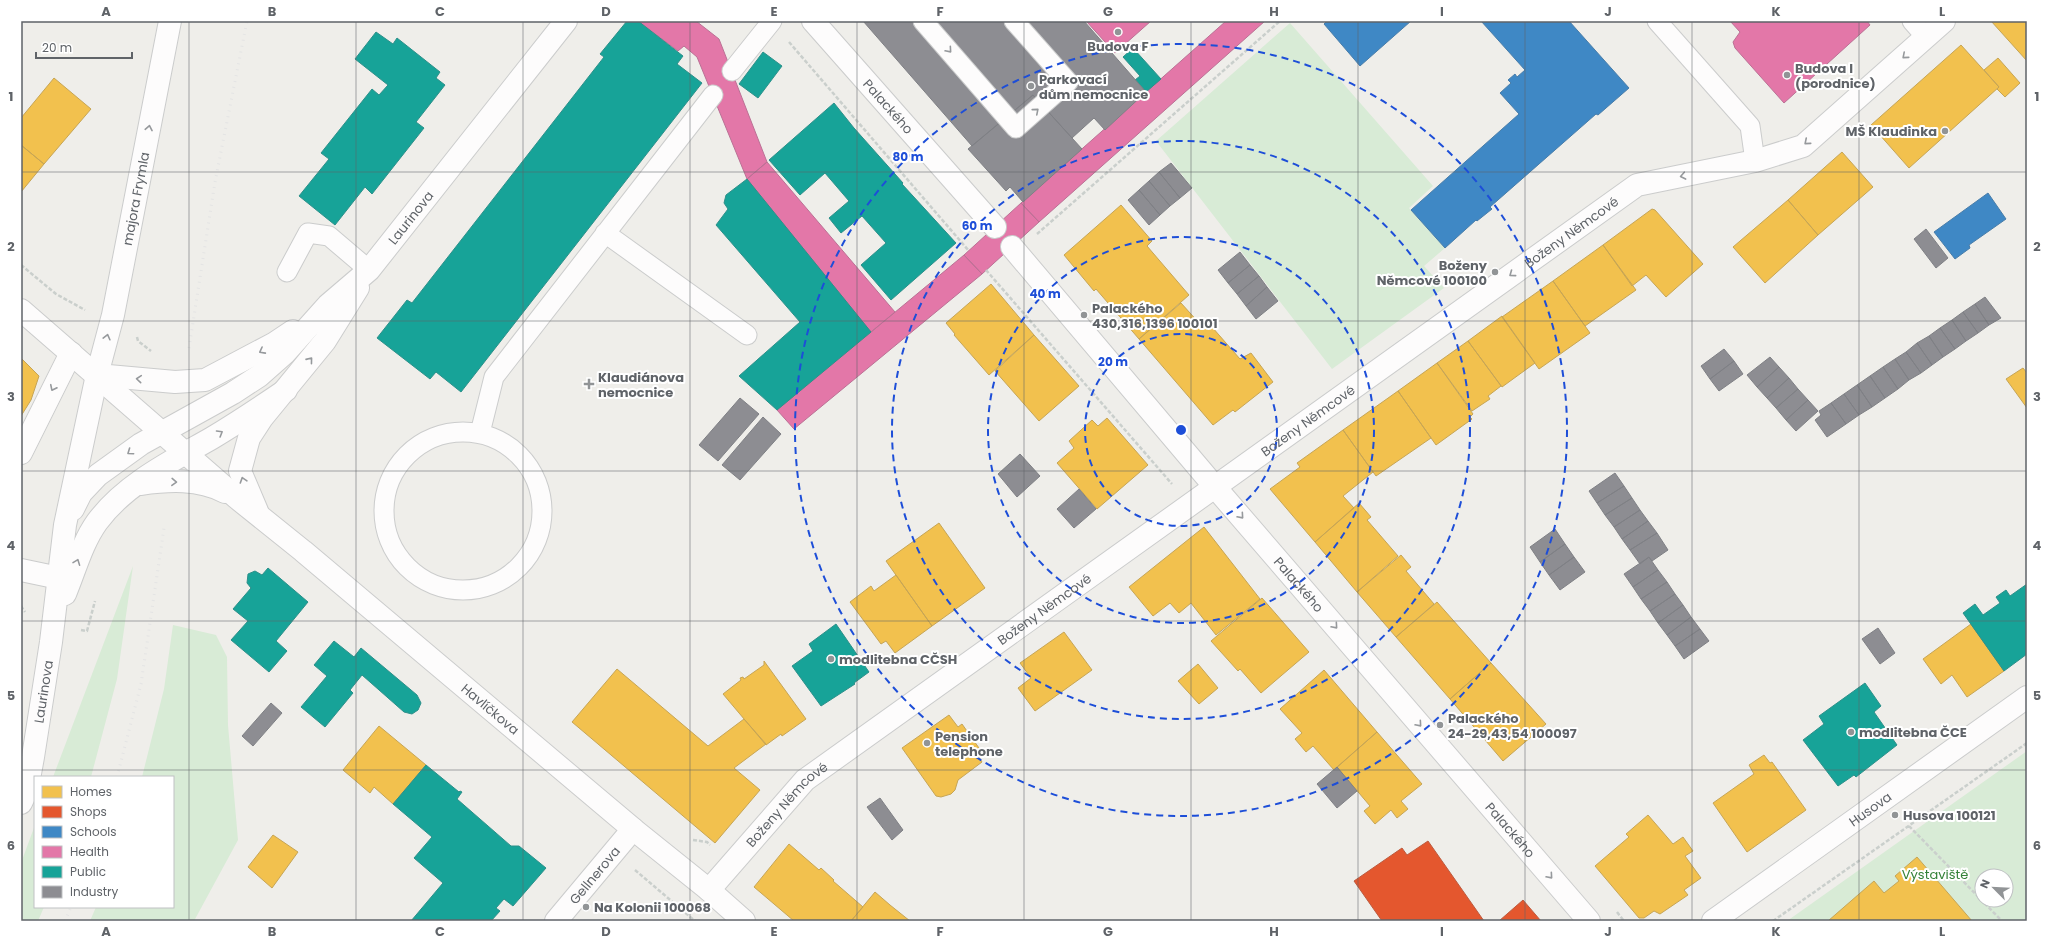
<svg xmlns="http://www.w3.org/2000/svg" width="2048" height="942" viewBox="0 0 2048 942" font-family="Poppins,sans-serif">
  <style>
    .green { fill: #d8ebd6; fill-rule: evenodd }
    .homes { fill: #f2c14e; stroke: #c6a556 }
    .shops { fill: #e4572e; stroke: #bc5b3f }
    .schools { fill: #3f88c5; stroke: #497da9 }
    .health { fill: #e377a8; stroke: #bb7195 }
    .public { fill: #17a398; stroke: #2d908a }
    .industry { fill: #8d8d92; stroke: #7f8085 }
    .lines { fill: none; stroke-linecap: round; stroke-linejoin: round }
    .lane-casing { stroke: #cbcccc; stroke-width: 21 }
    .street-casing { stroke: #cbcccc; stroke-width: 24 }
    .path { stroke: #cacfcc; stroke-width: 2.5; stroke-dasharray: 4 2; stroke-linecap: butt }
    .lane { stroke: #fdfcfc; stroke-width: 19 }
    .street { stroke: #fdfcfc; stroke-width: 22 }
    .rail { stroke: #e4e4e4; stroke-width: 3; stroke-dasharray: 1 5; stroke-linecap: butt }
    .oneway { stroke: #96999c }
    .grid { fill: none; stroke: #5f6368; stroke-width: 1; stroke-opacity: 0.55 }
    .ring { fill: none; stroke: #1d4ed8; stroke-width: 2; stroke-dasharray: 7 5 }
    .poi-dot { fill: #919496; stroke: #fff; stroke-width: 1.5 }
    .labels { text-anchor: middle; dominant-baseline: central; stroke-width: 4; stroke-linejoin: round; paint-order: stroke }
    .poi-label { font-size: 13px; font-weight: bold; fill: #5f6368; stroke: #fff; text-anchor: start }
    .street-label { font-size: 13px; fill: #5f6368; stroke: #fff }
    .park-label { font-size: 13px; fill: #348238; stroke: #fff }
    .centre { fill: #1d4ed8; stroke: #fff; stroke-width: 2 }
    .ring-label { font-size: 12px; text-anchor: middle; font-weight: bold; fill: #1d4ed8; stroke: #fff; stroke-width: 4; stroke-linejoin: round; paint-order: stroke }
    .neatline { fill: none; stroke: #5f6368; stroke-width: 1.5 }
    .grid-label { font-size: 13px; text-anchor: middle; font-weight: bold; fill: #5f6368 }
  </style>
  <rect width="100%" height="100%" fill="#efeeea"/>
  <path class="green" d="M1290 23 1433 186 1409 208 1445 248 1424 266 1444 288 1332 369 1156 141Z
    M133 566 117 679 91 777H53Z
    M173 625 216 635 227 657 228 725 238 840 194 921H90L96 907H173V777H142L164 689Z
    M2027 751V921H1787ZM1982 876H2006V900H1982Z
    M35 825V907H44L38 921H21V863Z"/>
  <path class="homes" d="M1991 21H2027V61Z
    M1961 45 1999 87 1909 168 1871 125Z
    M1998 58 2020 83 2005 97 1997 89 1999 87 1984 70Z
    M54 78 91 109 44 164 21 145V118Z
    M21 145 44 164 21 192Z
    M1842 152 1873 187 1818 235 1788 200Z
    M1788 200 1818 235 1765 283 1733 247Z
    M1121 205 1152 241 1147 246 1189 295 1139 339 1096 289 1094 291 1064 255Z
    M1652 209 1655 210 1703 264 1666 297 1646 275 1632 286 1603 245Z
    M1603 245 1636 290 1585 326 1553 281Z
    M1553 281 1590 333 1539 369 1502 317Z
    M991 284 1034 335 989 375 954 335 955 334 946 323Z
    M1181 303 1200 324 1205 319 1240 359 1251 353 1273 382 1235 412 1233 410 1213 425 1139 339Z
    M1502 316 1535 363 1502 387 1468 341Z
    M1034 335 1079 386 1039 421 995 371Z
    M1468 341 1501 386 1488 396 1490 399 1472 411 1437 363Z
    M21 358 39 376 31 400 21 416Z
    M1437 363 1473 414 1470 417 1472 419 1436 445 1398 391Z
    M2023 368 2027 373V408L2006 379Z
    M1398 391 1431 438 1376 476 1343 430Z
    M1107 418 1148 465 1097 509 1057 463 1074 448 1069 441 1092 420 1098 426Z
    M1343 430 1373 472 1343 496 1354 508 1315 542 1270 489 1300 467 1297 463Z
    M1359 503 1371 517 1367 520 1398 556 1357 592 1315 542Z
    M939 523 985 588 932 626 886 561Z
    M1204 527 1260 599 1216 635 1191 603 1179 613 1170 603 1153 616 1129 587Z
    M1401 555 1411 567 1406 571 1434 604 1396 637 1357 592Z
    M896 575 932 626 895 653 886 641 881 644 850 602 871 586 874 591Z
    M1262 598 1309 652 1261 693 1240 669 1238 671 1211 641Z
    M1437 602 1491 663 1450 699 1396 637Z
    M1971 624 2004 671 1967 697 1952 675 1941 684 1923 659Z
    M1064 632 1092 670 1035 711 1018 688 1031 678 1020 663Z
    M764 661 806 719 782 736 781 734 766 745 723 694 741 680 740 678 743 677 744 679 764 665Z
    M1491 663 1546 724 1503 761 1450 699Z
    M1198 664 1218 688 1199 704 1178 681Z
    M617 669 708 746 744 719 766 744 734 768 760 790 715 843 572 722Z
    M1324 670 1377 732 1334 770 1313 746 1306 752 1295 739 1302 733 1280 709Z
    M949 715 958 727 962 724 979 748 975 751 982 762 958 780 955 790 951 794 941 797 936 796 902 748Z
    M379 726 426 765 393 804 374 787 370 793 343 770Z
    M1377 732 1422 784 1401 801 1408 809 1397 818 1391 810 1375 824 1364 811 1370 806 1337 767Z
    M1764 755 1770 763 1772 762 1806 810 1747 852 1713 803 1754 774 1749 765Z
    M1648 815 1673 844 1683 837 1693 851 1685 856 1701 878 1684 890 1688 895 1660 914 1654 911 1644 918H1639L1595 866 1629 837 1626 834Z
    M273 835 298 852 272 888 248 867Z
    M789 844 819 870 821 868 834 880 833 881 863 907 851 921H794L754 887Z
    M1917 857 1972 921H1828L1874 881 1884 893 1899 881 1895 876Z
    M875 892 890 905 910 921H851Z"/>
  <path class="shops" d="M1428 841 1484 921H1382L1354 881 1402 848 1407 855Z
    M1523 900 1541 921H1499Z"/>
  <path class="schools" d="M1327 21H1411L1360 66 1324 24Z
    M1481 21H1569L1629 88 1598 115 1596 114 1490 207 1492 209 1477 221 1476 220 1445 248 1411 210 1519 114 1500 93 1511 83 1508 80 1515 74 1517 77 1525 70Z
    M1988 193 2006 219 1969 245 1970 248 1955 259 1934 232Z"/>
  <path class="health" d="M638 21H696L719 39 767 162 747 179 697 57 684 46 678 51Z
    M1086 21H1151L1115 53Z
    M1226 21H1265L1039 222 1021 203Z
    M1730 21H1867L1870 25 1784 103 1735 48 1733 42 1740 32Z
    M767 162 895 312 871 332 747 179Z
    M1021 203 1039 222 982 274 964 255Z
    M964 255 982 274 794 429 777 410Z"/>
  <path class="public" d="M627 21H638L683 56 677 64 702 83 461 392 436 372 430 379 377 338 407 300 412 303 604 57 600 54Z
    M376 32 393 44 397 38 440 72 436 78 445 85 416 122 424 128 372 194 365 187 335 225 299 196 329 159 321 153 372 89 379 95 388 85 355 59Z
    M1133 48 1161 79 1146 92 1135 80 1140 76 1123 57Z
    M763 52 782 66 758 98 739 84Z
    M834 103 854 128 903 183 902 184 956 243 891 300 861 265 886 243 862 216 841 233 829 218 849 201 825 173 800 195 769 160Z
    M747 179 871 332 777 410 739 376 800 322 716 225 728 209 724 203 726 195Z
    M268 568 308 602 276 641 287 651 269 672 231 640 248 621 233 609 251 588 247 583 248 574 255 571 262 575Z
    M2027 584V654L2004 671 1963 613 1975 604 1983 615 2000 603 1996 597 2006 590 2010 596Z
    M836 624 869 672 854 683 855 684 821 706 792 666 813 651 809 644Z
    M334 641 354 657 361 648 417 695 421 703 418 710 412 714 404 712 362 675 350 690 353 693 325 727 301 707 327 676 314 665Z
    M1865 683 1881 706 1874 712 1897 745 1856 777 1854 775 1838 786 1803 740 1824 724 1819 716Z
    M426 765 459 792 460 791 462 792 457 799 511 846H519L546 868 513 906 504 899 496 908 500 911 491 921H411L443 883 414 858 432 837 393 804Z"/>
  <path class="industry" d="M863 21H1084L1146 92 1105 130 1094 118 1072 138 1033 95 972 146Z
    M1033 95 1082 149 1023 202 1010 187 1006 191 968 149Z
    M1171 163 1192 188 1180 198 1159 172Z
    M1159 172 1180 198 1170 206 1149 181Z
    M1149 181 1170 206 1160 215 1139 190Z
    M1139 190 1160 215 1149 225 1128 200Z
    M1926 229 1948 258 1936 268 1914 239Z
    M1240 252 1250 265 1228 283 1218 270Z
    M1250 265 1259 276 1237 294 1228 283Z
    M1259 276 1267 287 1246 306 1237 294Z
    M1267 287 1278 301 1256 319 1246 306Z
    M1985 297 2001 318 1989 325 1975 304Z
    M1975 304 1989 325 1978 333 1963 312Z
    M1963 312 1978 333 1966 341 1952 320Z
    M1952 320 1966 341 1955 349 1940 328Z
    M1940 328 1955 349 1943 357 1929 336Z
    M1929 336 1943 357 1932 365 1917 343Z
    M1917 343 1932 365 1921 373 1906 352Z
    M1724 349 1734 361 1710 379 1701 366Z
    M1906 352 1921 373 1909 380 1895 359Z
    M1770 357 1779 367 1757 387 1747 375Z
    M1895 359 1909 380 1898 389 1883 367Z
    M1734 361 1743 374 1719 391 1710 379Z
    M1779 367 1789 378 1767 398 1757 387Z
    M1883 367 1898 389 1885 398 1870 376Z
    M1870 376 1885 398 1872 407 1857 385Z
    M1789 378 1798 389 1776 408 1767 398Z
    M1857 385 1872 407 1859 415 1844 394Z
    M1798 389 1808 400 1786 420 1776 408Z
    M1844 394 1859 415 1846 424 1831 403Z
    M740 398 759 414 718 461 699 445Z
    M1808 400 1818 411 1796 431 1786 420Z
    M1831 403 1846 424 1827 437 1815 420 1821 415 1819 411Z
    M763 417 781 434 740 480 722 465Z
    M1020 454 1040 476 1017 497 998 474Z
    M1615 473 1624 486 1597 503 1589 491Z
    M1624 486 1632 498 1605 515 1597 503Z
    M1079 489 1096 509 1074 528 1057 509Z
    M1632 498 1640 510 1614 527 1605 515Z
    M1640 510 1648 521 1622 539 1614 527Z
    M1648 521 1657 533 1630 550 1622 539Z
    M1555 529 1565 544 1540 562 1530 547Z
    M1657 533 1668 550 1652 561 1649 557 1640 564 1630 550Z
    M1565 544 1574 557 1549 575 1540 562Z
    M1574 557 1585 572 1560 590 1549 575Z
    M1649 557 1658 570 1633 587 1624 574Z
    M1658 570 1667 582 1641 599 1633 587Z
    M1667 582 1675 594 1650 611 1641 599Z
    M1675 594 1683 605 1658 623 1650 611Z
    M1683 605 1691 617 1667 635 1658 623Z
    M1691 617 1700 629 1675 646 1667 635Z
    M1878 628 1895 653 1880 664 1862 639Z
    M1700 629 1709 641 1684 659 1675 646Z
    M271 703 282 713 253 746 242 736Z
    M1337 767 1357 791 1337 808 1317 784Z
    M880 798 903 830 892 840 867 807Z"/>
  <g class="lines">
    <g class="lane-casing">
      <path id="lane" d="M923 21 1016 128 1068 82 1014 21
        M1657 21 1750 126 1755 161
        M1912 21 1926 37
        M732 71 772 21
        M605 233 747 335
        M287 272 308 233 329 236 369 270
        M384 511a79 79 0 1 1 158 0a79 79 0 1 1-158 0Z
        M480 433 494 377 713 95"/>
    </g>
    <g class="street-casing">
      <g id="street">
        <path id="s1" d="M813 21 995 227"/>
        <path id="s2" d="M1012 247 1215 487 1589 921"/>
        <path id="s3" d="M21 310 237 498 303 551 633 829 709 890 744 921"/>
        <path d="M97 375 175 382 205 380 275 343 293 331"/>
        <path d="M21 453 71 353"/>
        <path d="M140 484C168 480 199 478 225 492"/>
        <path id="s4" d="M73 509 81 493 98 475 141 444 233 393 259 376 285 353 328 305 369 270 566 21"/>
        <path d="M257 511 240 471 249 438 262 418 325 341 358 288"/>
        <path d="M21 570 59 578"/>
        <path d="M65 594C75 570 82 543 97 522 125 484 172 461 212 438 237 423 261 407 286 390"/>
        <path id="s5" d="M21 803 27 790 33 757 51 642 65 525 97 375 113 315 170 21"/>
        <path id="s6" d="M709 890 805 780 1637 185 1755 161 1803 146 1944 21"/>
        <path id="s7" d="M556 921 633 829"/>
        <path id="s8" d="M1713 921 2027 697"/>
      </g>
    </g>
    <path class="path" d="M789 42 969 251
      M1037 234 1280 21
      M21 265 56 294 85 310
      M986 270 1172 484
      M137 337 138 341 151 351
      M21 606 25 612
      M81 630 87 631 95 601
      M1909 826 2002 921
      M693 840 707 842 710 845
      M635 870 695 921
      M1617 912 1624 921
      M1773 921 2027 743"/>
    <use href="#lane" class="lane"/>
    <use href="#street" class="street"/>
    <path class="rail" d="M189 348 215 182 247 21
      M117 777 141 684 164 528
      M65 921 71 907"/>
  </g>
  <defs><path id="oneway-chevron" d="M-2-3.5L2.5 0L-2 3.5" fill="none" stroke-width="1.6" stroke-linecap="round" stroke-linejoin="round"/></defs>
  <g class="oneway">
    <use href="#oneway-chevron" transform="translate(949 50) rotate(49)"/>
    <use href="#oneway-chevron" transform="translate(1905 56) rotate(139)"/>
    <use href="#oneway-chevron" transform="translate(1036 111) rotate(-41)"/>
    <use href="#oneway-chevron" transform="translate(149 128) rotate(-79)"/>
    <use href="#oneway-chevron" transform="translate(1807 142) rotate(140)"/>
    <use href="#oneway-chevron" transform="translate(1683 176) rotate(169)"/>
    <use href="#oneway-chevron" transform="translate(1512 274) rotate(144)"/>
    <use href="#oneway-chevron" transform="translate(107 337) rotate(-76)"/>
    <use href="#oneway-chevron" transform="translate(262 351) rotate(152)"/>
    <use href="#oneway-chevron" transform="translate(310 360) rotate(-51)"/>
    <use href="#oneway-chevron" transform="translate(139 379) rotate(-175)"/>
    <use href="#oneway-chevron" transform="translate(53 388) rotate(116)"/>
    <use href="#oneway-chevron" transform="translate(220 433) rotate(-31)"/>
    <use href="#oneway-chevron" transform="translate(130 452) rotate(145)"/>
    <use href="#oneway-chevron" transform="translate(243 480) rotate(-108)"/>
    <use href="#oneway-chevron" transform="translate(174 482) rotate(2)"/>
    <use href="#oneway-chevron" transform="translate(1241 516) rotate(49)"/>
    <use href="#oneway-chevron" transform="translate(77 562) rotate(-69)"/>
    <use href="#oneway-chevron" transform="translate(1335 626) rotate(49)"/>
    <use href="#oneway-chevron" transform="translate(1419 724) rotate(49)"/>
    <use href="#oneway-chevron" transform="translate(1550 876) rotate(49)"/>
  </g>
  <path class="grid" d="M189 21V921M356 21V921M523 21V921M690 21V921M857 21V921M1024 21V921M1191 21V921M1358 21V921M1525 21V921M1692 21V921M1859 21V921M21 172H2027M21 321H2027M21 471H2027M21 621H2027M21 770H2027"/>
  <g class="ring">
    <circle cx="1181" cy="430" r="96"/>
    <circle cx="1181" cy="430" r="193"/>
    <circle cx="1181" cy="430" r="289"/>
    <circle cx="1181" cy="430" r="386"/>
  </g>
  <g class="poi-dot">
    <circle cx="1118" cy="32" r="4"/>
    <circle cx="1787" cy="75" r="4"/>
    <circle cx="1031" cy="86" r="4"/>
    <circle cx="1945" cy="131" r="4"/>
    <circle cx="1495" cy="272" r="4"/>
    <circle cx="1084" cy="315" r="4"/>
    <path d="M587 378h4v4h4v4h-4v4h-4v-4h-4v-4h4z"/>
    <circle cx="831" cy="659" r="4"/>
    <circle cx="1440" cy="725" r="4"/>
    <circle cx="1851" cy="732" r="4"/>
    <circle cx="927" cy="743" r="4"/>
    <circle cx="1895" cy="815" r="4"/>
    <circle cx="586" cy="907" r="4"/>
  </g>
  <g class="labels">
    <g class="poi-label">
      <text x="1118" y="46" text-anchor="middle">Budova F</text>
      <text x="1795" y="68">Budova I<tspan x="1795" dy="15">(porodnice)</tspan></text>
      <text x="1039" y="79">Parkovací<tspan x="1039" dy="15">dům nemocnice</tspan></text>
      <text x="1937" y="131" text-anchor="end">MŠ Klaudinka</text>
      <text x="1487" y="265" text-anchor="end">Boženy<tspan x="1487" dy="15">Němcové 100100</tspan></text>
      <text x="1092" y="308">Palackého<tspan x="1092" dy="15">430,316,1396 100101</tspan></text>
      <text x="598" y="377">Klaudiánova<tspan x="598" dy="15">nemocnice</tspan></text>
      <text x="839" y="659">modlitebna CČSH</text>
      <text x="1448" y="718">Palackého<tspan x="1448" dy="15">24-29,43,54 100097</tspan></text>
      <text x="1859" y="732">modlitebna ČCE</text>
      <text x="935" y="736">Pension<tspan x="935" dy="15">telephone</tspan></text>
      <text x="1903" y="815">Husova 100121</text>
      <text x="594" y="907">Na Kolonii 100068</text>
    </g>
    <g class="street-label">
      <text stroke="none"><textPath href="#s1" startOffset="114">Palackého</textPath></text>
      <text stroke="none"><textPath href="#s5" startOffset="616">majora Frymla</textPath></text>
      <text stroke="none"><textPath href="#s4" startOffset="452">Laurinova</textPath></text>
      <text stroke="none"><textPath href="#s6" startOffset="1088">Boženy Němcové</textPath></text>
      <text stroke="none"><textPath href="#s6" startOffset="764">Boženy Němcové</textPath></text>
      <text stroke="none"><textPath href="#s2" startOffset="443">Palackého</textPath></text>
      <text stroke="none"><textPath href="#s6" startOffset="440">Boženy Němcové</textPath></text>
      <text stroke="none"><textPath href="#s5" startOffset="114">Laurinova</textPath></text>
      <text stroke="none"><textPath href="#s3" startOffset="616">Havlíčkova</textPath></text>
      <text stroke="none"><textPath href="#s6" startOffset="116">Boženy Němcové</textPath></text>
      <text stroke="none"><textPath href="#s8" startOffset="193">Husova</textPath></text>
      <text stroke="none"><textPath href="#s2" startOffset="767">Palackého</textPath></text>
      <text stroke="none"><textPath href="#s7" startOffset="60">Gellnerova</textPath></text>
    </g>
    <g class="park-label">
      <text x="1935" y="874">Výstaviště</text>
    </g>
  </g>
  <circle cx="1181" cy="430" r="6" class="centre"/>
  <g class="ring-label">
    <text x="908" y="161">80 m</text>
    <text x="977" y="230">60 m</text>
    <text x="1045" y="298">40 m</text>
    <text x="1113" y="366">20 m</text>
  </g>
  <rect width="2048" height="942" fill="none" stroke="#ffffff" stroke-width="44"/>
  <rect x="34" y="776" width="140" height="132" fill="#ffffff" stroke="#bfc1c3"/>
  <rect x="42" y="786" width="20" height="12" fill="#f2c14e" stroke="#bfc1c3"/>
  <text x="70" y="796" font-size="12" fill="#5f6368">Homes</text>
  <rect x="42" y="806" width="20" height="12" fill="#e4572e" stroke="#bfc1c3"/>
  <text x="70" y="816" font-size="12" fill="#5f6368">Shops</text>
  <rect x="42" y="826" width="20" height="12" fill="#3f88c5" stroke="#bfc1c3"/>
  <text x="70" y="836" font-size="12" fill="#5f6368">Schools</text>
  <rect x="42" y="846" width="20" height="12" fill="#e377a8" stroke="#bfc1c3"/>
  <text x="70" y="856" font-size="12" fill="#5f6368">Health</text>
  <rect x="42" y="866" width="20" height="12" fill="#17a398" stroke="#bfc1c3"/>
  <text x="70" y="876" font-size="12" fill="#5f6368">Public</text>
  <rect x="42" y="886" width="20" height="12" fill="#8d8d92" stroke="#bfc1c3"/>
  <text x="70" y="896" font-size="12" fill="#5f6368">Industry</text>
  <g transform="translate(1994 888) rotate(294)"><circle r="19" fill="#ffffff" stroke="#bfc1c3"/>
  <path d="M0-3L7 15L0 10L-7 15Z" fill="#919496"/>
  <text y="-6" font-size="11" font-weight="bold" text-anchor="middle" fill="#5f6368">N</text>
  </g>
  <path d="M36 52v6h96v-6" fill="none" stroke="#5f6368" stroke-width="2"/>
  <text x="42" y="52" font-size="12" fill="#5f6368" stroke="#ffffff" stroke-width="3" paint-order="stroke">20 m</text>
  <rect x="22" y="22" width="2004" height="898" class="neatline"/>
  <g class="grid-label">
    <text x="106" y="16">A</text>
    <text x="272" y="16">B</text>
    <text x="440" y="16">C</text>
    <text x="606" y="16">D</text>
    <text x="774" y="16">E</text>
    <text x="940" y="16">F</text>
    <text x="1108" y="16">G</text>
    <text x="1274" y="16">H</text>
    <text x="1442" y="16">I</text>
    <text x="1608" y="16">J</text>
    <text x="1776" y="16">K</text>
    <text x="1942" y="16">L</text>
    <text x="11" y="101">1</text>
    <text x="2037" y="101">1</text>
    <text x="11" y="251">2</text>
    <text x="2037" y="251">2</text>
    <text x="11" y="401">3</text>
    <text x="2037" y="401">3</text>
    <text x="11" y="550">4</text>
    <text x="2037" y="550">4</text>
    <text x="11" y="700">5</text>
    <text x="2037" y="700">5</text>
    <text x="11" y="850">6</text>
    <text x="2037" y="850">6</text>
    <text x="106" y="936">A</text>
    <text x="272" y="936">B</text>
    <text x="440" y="936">C</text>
    <text x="606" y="936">D</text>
    <text x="774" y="936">E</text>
    <text x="940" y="936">F</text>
    <text x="1108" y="936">G</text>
    <text x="1274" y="936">H</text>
    <text x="1442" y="936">I</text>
    <text x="1608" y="936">J</text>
    <text x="1776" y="936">K</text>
    <text x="1942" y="936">L</text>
  </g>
</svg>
